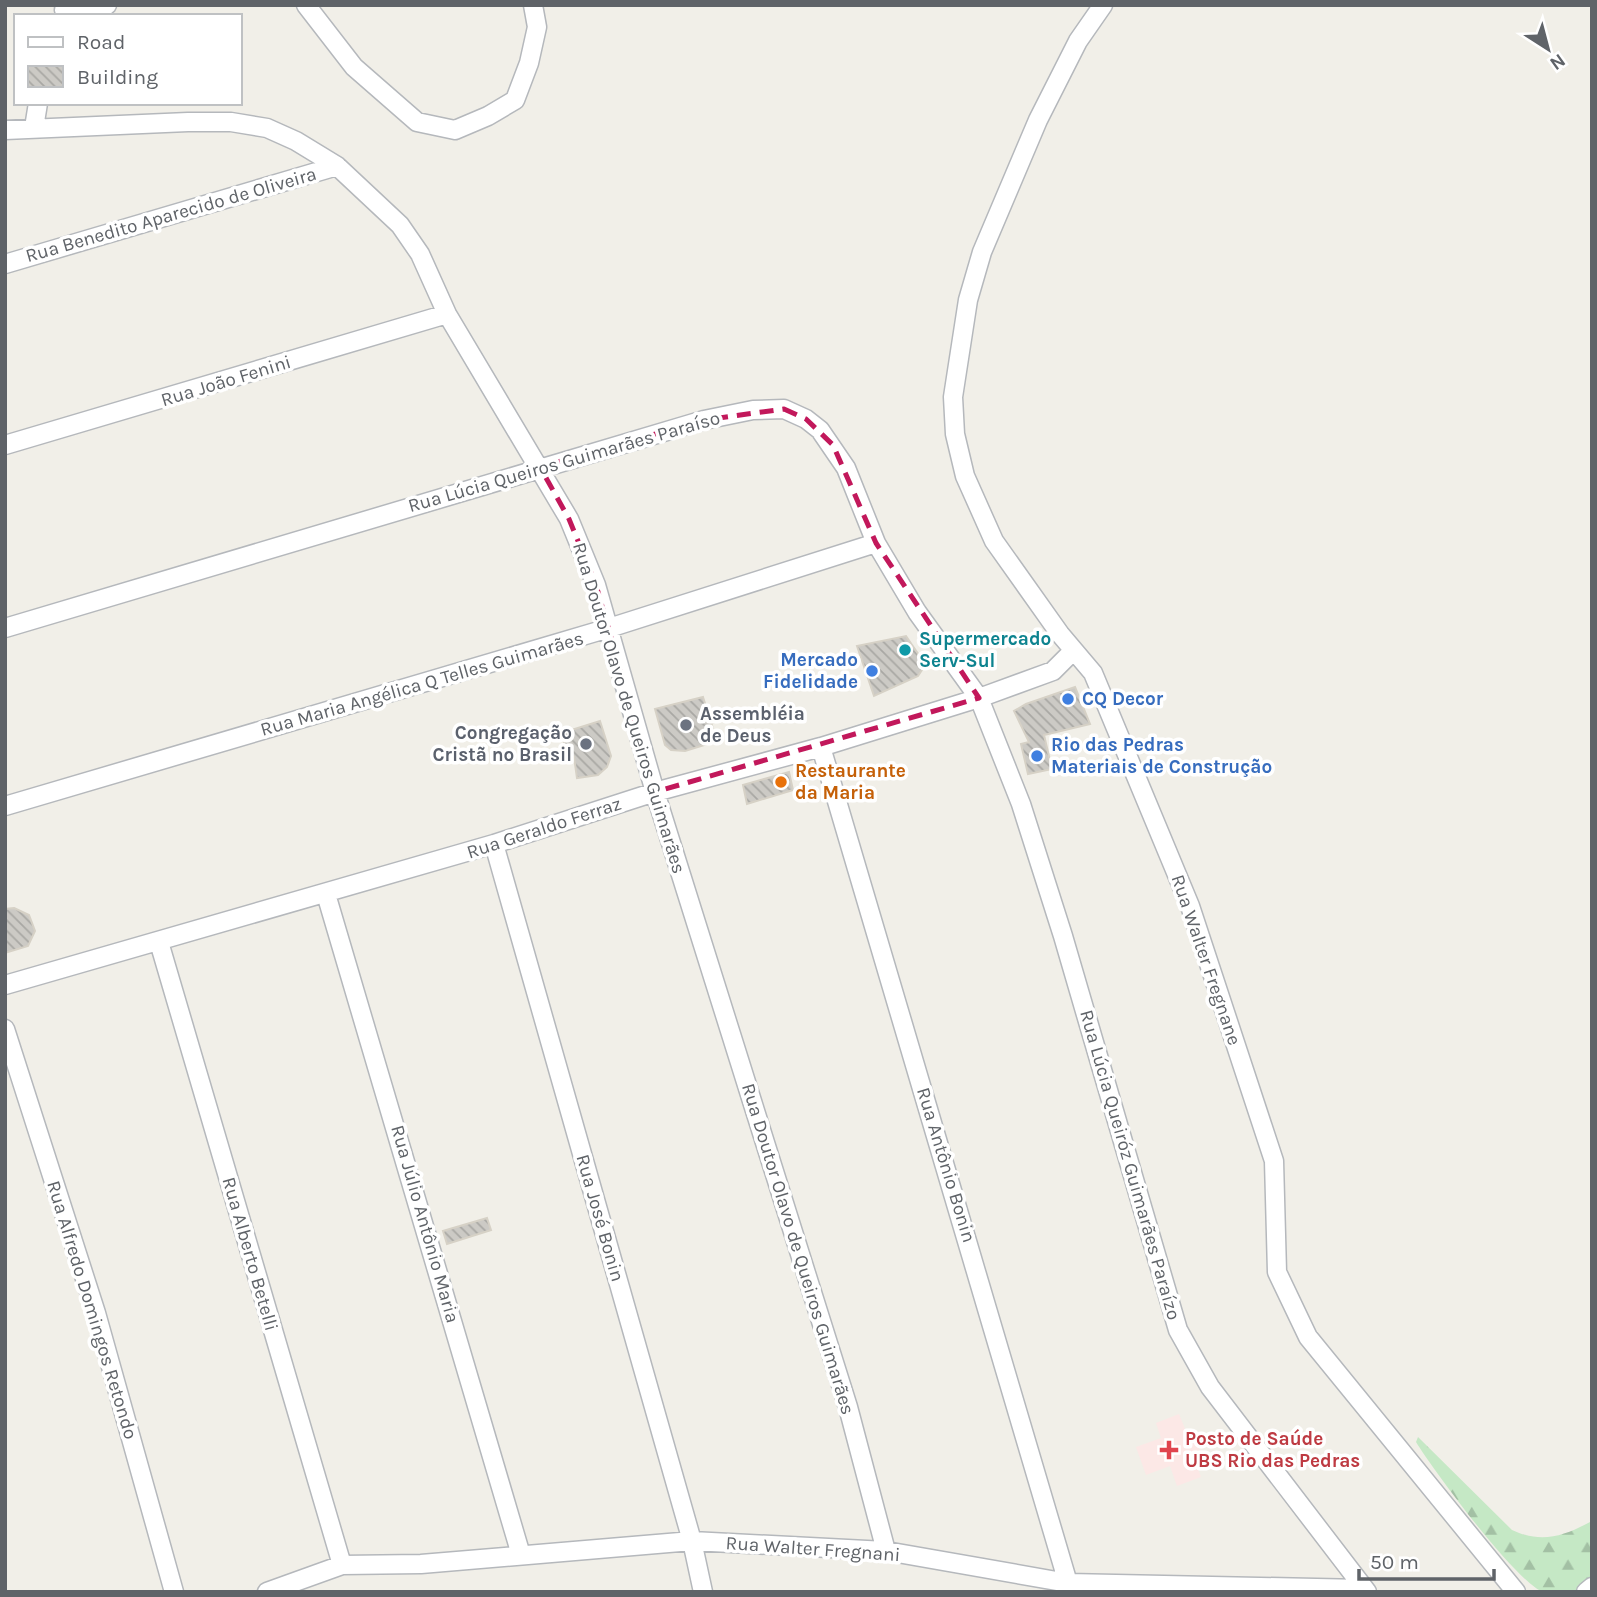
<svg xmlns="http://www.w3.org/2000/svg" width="1597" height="1597" viewBox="0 0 1597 1597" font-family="Karla,sans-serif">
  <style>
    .medical { fill: #fce8e6 }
    .forest { fill: url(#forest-firs) }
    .building { fill: url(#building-back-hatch); stroke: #d6d1c6; stroke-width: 2 }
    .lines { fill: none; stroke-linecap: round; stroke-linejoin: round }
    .minor-casing { stroke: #b5b8bc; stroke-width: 21 }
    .minor { stroke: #fff; stroke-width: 18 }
    .marked { fill: none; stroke: #c2185b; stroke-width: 5; stroke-dasharray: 14 9; stroke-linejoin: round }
    .culture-dot { fill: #0f9aa8; stroke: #fff; stroke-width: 2.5 }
    .shop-dot { fill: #3f7fe0; stroke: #fff; stroke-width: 2.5 }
    .worship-dot { fill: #6b7280; stroke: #fff; stroke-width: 2.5 }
    .food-dot { fill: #e8710a; stroke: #fff; stroke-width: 2.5 }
    .health-dot { fill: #e0444e; stroke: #fff; stroke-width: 2.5 }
    .labels { text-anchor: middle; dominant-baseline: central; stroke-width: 7; stroke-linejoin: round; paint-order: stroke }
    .street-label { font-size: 19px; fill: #5f6368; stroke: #fff }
    .culture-label { font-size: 19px; font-weight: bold; fill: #0d838f; stroke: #fff; text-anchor: start }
    .shop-label { font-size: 19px; font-weight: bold; fill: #366cbe; stroke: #fff; text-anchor: start }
    .worship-label { font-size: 19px; font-weight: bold; fill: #5b616d; stroke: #fff; text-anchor: start }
    .food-label { font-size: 19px; font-weight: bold; fill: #c56008; stroke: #fff; text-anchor: start }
    .health-label { font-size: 19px; font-weight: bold; fill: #be3a42; stroke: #fff; text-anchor: start }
  </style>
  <defs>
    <pattern id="forest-firs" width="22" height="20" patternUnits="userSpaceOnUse" patternTransform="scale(1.75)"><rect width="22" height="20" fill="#c5e8c5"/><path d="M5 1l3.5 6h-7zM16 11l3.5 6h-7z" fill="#a3c0a4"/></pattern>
    <pattern id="building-back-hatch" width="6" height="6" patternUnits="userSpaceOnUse" patternTransform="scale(1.75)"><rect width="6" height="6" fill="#cccac5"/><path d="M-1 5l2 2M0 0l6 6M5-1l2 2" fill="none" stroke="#a9a8a4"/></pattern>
  </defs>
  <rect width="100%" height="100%" fill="#f1efe8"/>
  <path class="medical" d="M1179 1414 1186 1431 1193 1429 1201 1454 1194 1457 1201 1477 1177 1486 1170 1466 1146 1475 1136 1447 1161 1438 1156 1423Z"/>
  <path class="forest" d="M1418 1437 1512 1530C1542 1544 1564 1536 1592 1521V1592C1578 1592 1555 1596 1543 1592 1516 1582 1433 1470 1416 1442Z"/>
  <path class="building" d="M906 636 923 661 922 670 918 676 874 696 857 646Z
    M1075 687 1090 724 1044 735 1052 769 1028 774 1021 744 1029 742 1014 711 1026 704Z
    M703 697 717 741 685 751 671 750 665 745 655 709Z
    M600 721 611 756 607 767 598 775 577 778 574 757 568 758 562 733Z
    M789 772 793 790 747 804 743 785Z
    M14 908 29 915 35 931 28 946 5 953V909Z
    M487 1218 491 1230 447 1244 443 1231Z"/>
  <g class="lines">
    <g class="minor-casing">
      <path id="minor" d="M306 5 354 67 417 122 455 130 488 116 515 100 529 63 537 27 533 5
        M1103 5 1078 41 1038 120 982 252 968 300 953 397 955 434 965 476 994 541 1060 634 1093 673 1190 906 1274 1161 1277 1272 1308 1337 1516 1592
        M64 10 107 5
        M34 128 38 103
        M5 130 188 122H231L267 128 296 141 337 166 400 225 420 254 447 314 569 519 596 585 655 792 848 1407 886 1551
        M5 264 337 166
        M5 445 447 314
        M5 628 704 420 753 410 784 409 806 419 820 430 846 468 876 543 917 612 979 698 1021 804 1063 936 1178 1330 1210 1387 1367 1592
        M821 747 1068 1583
        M5 806 609 628 876 543
        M494 844 692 1541 703 1592
        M326 894 521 1555
        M159 942 342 1565
        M5 985 494 844 655 792 821 747 979 698 1053 671 1073 651
        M5 1029 96 1313 174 1592
        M267 1592 342 1565 421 1564 692 1541 886 1551 1068 1583 1363 1589
        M1586 1592 1592 1587"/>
    </g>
    <use href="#minor" class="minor"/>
  </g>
  <path class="marked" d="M784 409 806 419 833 445 876 543 979 698 655 792 596 585 569 519 540 467 704 420Z"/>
  <circle class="culture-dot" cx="905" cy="650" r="7"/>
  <g class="shop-dot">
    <circle cx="872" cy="671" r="7"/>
    <circle cx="1068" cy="699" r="7"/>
    <circle cx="1037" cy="756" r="7"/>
  </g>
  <g class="worship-dot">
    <circle cx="686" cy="725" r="7"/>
    <circle cx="586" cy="744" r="7"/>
  </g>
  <circle class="food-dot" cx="781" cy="782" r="7"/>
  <path class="health-dot" d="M1165.5 1439.5h7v7h7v7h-7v7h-7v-7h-7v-7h7z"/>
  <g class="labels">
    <g class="street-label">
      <text transform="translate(171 215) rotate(-16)">Rua Benedito Aparecido de Oliveira</text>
      <text transform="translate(226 381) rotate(-17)">Rua João Fenini</text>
      <text transform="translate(564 462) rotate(-16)">Rua Lúcia Queiros Guimarães Paraíso</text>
      <text transform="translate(422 684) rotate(-16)">Rua Maria Angélica Q Telles Guimarães</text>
      <text transform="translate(629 708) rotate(73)">Rua Doutor Olavo de Queiros Guimarães</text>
      <text transform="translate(544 828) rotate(-18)">Rua Geraldo Ferraz</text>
      <text transform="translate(1206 960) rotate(71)">Rua Walter Fregnane</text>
      <text transform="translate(946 1165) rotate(73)">Rua Antônio Bonin</text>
      <text transform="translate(1130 1165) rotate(74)">Rua Lúcia Queiróz Guimarães Paraízo</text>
      <text transform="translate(600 1218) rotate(74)">Rua José Bonin</text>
      <text transform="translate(425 1224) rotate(74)">Rua Júlio Antônio Maria</text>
      <text transform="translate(798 1249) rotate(73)">Rua Doutor Olavo de Queiros Guimarães</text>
      <text transform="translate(250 1254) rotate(74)">Rua Alberto Betelli</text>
      <text transform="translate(92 1310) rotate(73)">Rua Alfredo Domingos Retondo</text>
      <text transform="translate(813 1549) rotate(4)">Rua Walter Fregnani</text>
    </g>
    <g class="culture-label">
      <text x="919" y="639">Supermercado<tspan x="919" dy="22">Serv-Sul</tspan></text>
    </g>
    <g class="shop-label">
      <text x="858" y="660" text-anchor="end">Mercado<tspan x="858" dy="22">Fidelidade</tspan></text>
      <text x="1082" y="699">CQ Decor</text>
      <text x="1051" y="745">Rio das Pedras<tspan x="1051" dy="22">Materiais de Construção</tspan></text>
    </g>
    <g class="worship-label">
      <text x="700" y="714">Assembléia<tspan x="700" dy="22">de Deus</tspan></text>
      <text x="572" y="733" text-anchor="end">Congregação<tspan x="572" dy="22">Cristã no Brasil</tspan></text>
    </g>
    <g class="food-label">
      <text x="795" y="771">Restaurante<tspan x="795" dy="22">da Maria</tspan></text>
    </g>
    <g class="health-label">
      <text x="1185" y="1439">Posto de Saúde<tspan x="1185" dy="22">UBS Rio das Pedras</tspan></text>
    </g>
  </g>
  <rect width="1597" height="1597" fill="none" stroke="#5f6368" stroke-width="14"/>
  <rect x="14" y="14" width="228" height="91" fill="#ffffff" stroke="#bfc1c3" stroke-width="2"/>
  <rect x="28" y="37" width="35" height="10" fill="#ffffff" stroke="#bfc1c3" stroke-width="2"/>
  <text x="77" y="49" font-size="21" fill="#5f6368">Road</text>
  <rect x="28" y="66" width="35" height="21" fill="url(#building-back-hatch)" stroke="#bfc1c3" stroke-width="2"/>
  <text x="77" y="84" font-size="21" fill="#5f6368">Building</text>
  <g transform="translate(1548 49) rotate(144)" stroke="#ffffff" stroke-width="5" paint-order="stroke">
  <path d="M0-5L12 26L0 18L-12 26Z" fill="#5f6368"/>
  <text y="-10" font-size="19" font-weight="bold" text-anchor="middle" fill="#5f6368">N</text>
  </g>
  <path d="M1359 1569v10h135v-10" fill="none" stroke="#5f6368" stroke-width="3.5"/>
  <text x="1370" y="1569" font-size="21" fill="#5f6368" stroke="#ffffff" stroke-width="5" paint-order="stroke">50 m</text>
</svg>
